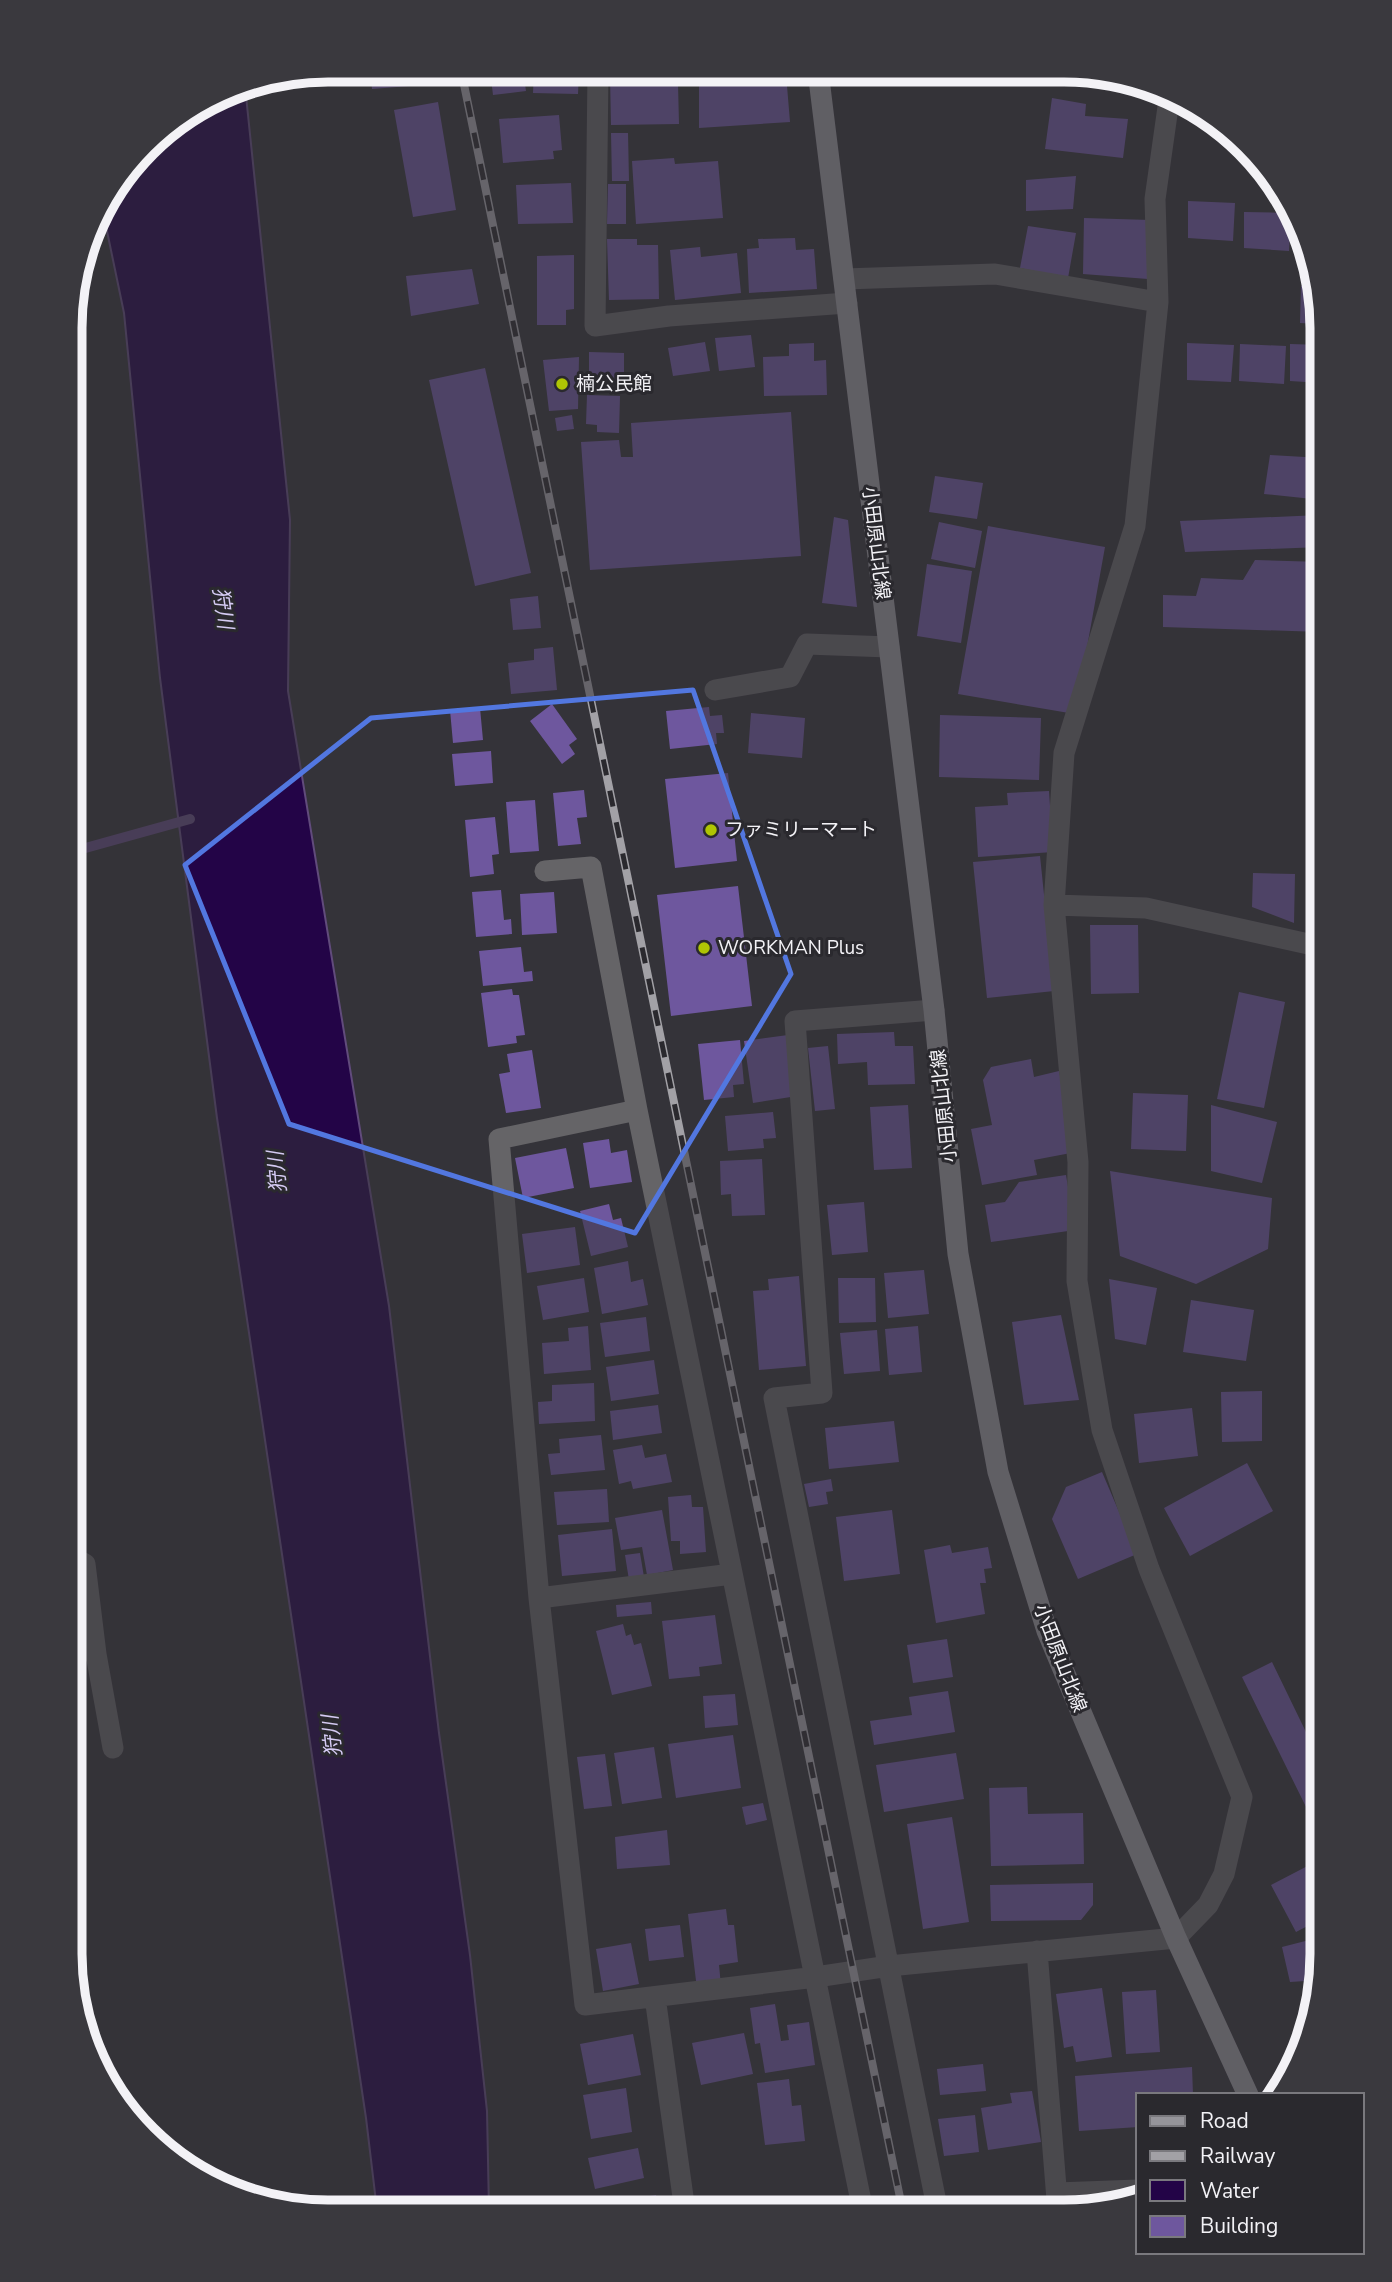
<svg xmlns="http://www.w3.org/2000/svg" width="1392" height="2282" viewBox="0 0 1392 2282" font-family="'Nunito Sans','Noto Sans JP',sans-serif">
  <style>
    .water { fill: #230447; stroke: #614b7c; stroke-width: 2 }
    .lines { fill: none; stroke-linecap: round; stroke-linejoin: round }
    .stream { stroke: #614b7c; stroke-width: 10 }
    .building { fill: #6e579e }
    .minor { stroke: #656467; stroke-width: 21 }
    .major { stroke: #95949a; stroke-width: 21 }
    .rail-casing { stroke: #a2a1a6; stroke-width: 8 }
    .rail { stroke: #2a292e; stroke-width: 5; stroke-dasharray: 16; stroke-linecap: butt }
    .marked { fill: none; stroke: #5277e0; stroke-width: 5; stroke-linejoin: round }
    .poi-dot { fill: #afc504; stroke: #2a292e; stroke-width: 2.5 }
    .labels { text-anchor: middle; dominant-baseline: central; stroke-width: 6; stroke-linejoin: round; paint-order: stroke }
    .poi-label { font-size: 19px; fill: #f3f2f6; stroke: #2a292e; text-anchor: start }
    .street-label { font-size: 19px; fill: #f3f2f6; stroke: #2a292e }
    .water-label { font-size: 21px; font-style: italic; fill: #d4caf2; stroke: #2a292e }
    .rim { fill: none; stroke: #f3f2f6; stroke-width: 9 }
  </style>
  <rect width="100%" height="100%" fill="#343339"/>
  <path class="water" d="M245 86 290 520 288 691 389 1306 439 1733 470 1955 487 2111 489 2210H377L366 2118 217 1118 160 678 124 313 102 207 158 134 229 89Z"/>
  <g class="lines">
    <path class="stream" d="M71 852 190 819"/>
  </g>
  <path class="building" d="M370 70H433L434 84 372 89Z
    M490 70 523 71 526 91 493 95Z
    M534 71H579L578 94 533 93Z
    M651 74V84H678L679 124 611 125 610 75Z
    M699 86H787L790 122 699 128Z
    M1052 98 1086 104 1085 116 1128 119 1123 158 1045 149Z
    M438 102 456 210 413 217 394 110Z
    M559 115 562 150 553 151 554 159 503 163 499 119Z
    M611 133H628L629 181H612Z
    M674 158 675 164 718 161 723 218 636 224 632 161Z
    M1076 176 1073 209 1026 211V180Z
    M571 183 573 223 518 224 516 185Z
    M608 184H626V224H607Z
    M1188 201 1235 203 1233 241 1188 238Z
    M1244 212 1291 213 1289 251 1244 248Z
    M1084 218 1150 220 1148 279 1083 274Z
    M1028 226 1076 233 1068 278 1020 268Z
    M1303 236H1304L1309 262 1302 261Z
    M795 238 796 250 814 249 817 289 749 293 747 249 759 248 758 239Z
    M607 239H637V245H658L659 299 609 300Z
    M700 247 701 257 737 253 741 293 675 300 670 250Z
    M574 255V309L566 310V325H537V256Z
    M472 269 479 304 411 316 406 276Z
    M1301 286H1314L1321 324 1300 323Z
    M751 335 755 367 719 371 715 338Z
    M705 342 710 371 673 376 668 348Z
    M814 343V361L826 360 827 395 764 396 763 357 789 356V344Z
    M1187 343 1234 345 1231 382 1187 380Z
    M1240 344 1286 346 1284 384 1239 381Z
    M1290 344 1322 345V383L1290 381Z
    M589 352 624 353V383H600V375L589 374Z
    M579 357 578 409 549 411 543 360Z
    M485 368 531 573 475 586 429 380Z
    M587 395 620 396 619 433 597 432V425L586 424Z
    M791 412 801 556 590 570 581 442 619 440 621 457H633L631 423Z
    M572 415 574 429 557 431 555 418Z
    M1270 455 1322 458V500L1264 494Z
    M935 476 983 483 977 519 929 512Z
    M1320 515 1321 547 1185 552 1180 521Z
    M834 517 848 520 857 607 822 603Z
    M939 522 982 531 975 568 931 559Z
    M988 526 1105 547 1075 714 958 694Z
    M1255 560 1322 562V632L1163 627V595L1196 596 1201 578 1243 580Z
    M927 564 972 571 961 643 917 636Z
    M538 596 541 628 513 630 510 599Z
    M553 647 557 690 511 694 508 663 534 660V649Z
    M552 704 577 739 569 745 575 754 562 764 530 721Z
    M709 707 710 716 722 715 724 733H716L717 744 670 749 666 711Z
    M480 708 483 740 453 743 450 710Z
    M751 713 805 718 802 758 748 753Z
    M940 715 1041 718 1039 780 939 777Z
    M491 751 493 783 455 786 452 754Z
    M728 773 737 861 675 868 665 779Z
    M584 790 587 817 577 818 581 844 558 846 553 793Z
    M1049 791 1053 852 978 857 975 807 1008 805 1007 793Z
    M535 800 539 851 510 853 506 802Z
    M495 817 499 854 492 855 494 874 470 877 465 820Z
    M1040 856 1054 991 987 998 973 862Z
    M1253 873 1295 874 1294 923 1252 907Z
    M738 886 752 1006 671 1016 657 895Z
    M501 890 504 920 511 919 512 934 476 937 472 892Z
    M554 892 557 933 522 935 520 894Z
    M1090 925H1138L1139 993 1091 994Z
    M521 947 524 972 532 971 533 981 483 986 479 951Z
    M512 989 513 995H519L525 1035 516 1036 517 1043 488 1047 481 993Z
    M1239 992 1285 1002 1264 1108 1217 1099Z
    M894 1032 895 1046H913L915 1084 868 1085 867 1062 838 1064 837 1034Z
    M788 1035 797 1096 753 1103 744 1041Z
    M740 1040 744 1084 733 1085 734 1097 704 1100 698 1044Z
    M828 1046 835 1109 815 1111 808 1048Z
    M532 1050 541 1108 506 1113 499 1074 510 1072 507 1054Z
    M1031 1059 1034 1077 1059 1071 1076 1152 1034 1160 1037 1175 982 1185 971 1129 992 1125 983 1080 991 1067Z
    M1133 1093 1188 1095 1186 1151 1131 1149Z
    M908 1105 912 1168 874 1170 870 1107Z
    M1211 1105 1277 1122 1262 1183 1211 1171Z
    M773 1112 776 1138 763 1139 764 1148 728 1151 725 1116Z
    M609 1139 611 1153 627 1150 632 1182 590 1188 583 1143Z
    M566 1148 574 1188 523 1198 515 1158Z
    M762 1159 765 1215 732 1216 731 1194 721 1195 720 1161Z
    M1110 1171 1272 1198 1268 1249 1196 1284 1120 1256Z
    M1066 1175 1075 1230 991 1242 985 1205 1005 1202 1019 1182Z
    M864 1202 868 1252 832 1255 827 1205Z
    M609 1204 613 1220 621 1218 628 1247 591 1256 580 1211Z
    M575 1227 580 1265 527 1273 522 1234Z
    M628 1261 631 1282 643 1279 648 1305 602 1314 594 1268Z
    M924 1270 929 1314 888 1318 884 1273Z
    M799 1276 806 1366 759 1370 753 1291 769 1290 768 1279Z
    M584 1278 589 1312 543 1320 537 1286Z
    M838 1278H875L876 1322 839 1323Z
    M1109 1279 1157 1288 1146 1345 1115 1339Z
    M1191 1300 1254 1310 1246 1361 1183 1352Z
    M1061 1315 1079 1400 1024 1405 1012 1322Z
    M646 1317 650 1351 605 1357 600 1323Z
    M588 1326 591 1370 544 1374 542 1343 569 1341 568 1328Z
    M918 1326 922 1372 889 1375 885 1329Z
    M877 1330 880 1371 844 1374 840 1333Z
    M654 1360 659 1394 611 1401 606 1367Z
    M594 1383 595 1421 539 1424 538 1402 552 1401V1385Z
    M1262 1391V1441L1222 1442 1221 1392Z
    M658 1405 662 1433 613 1440 610 1411Z
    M1192 1408 1198 1456 1139 1463 1134 1414Z
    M894 1421 899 1462 829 1469 825 1428Z
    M601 1435 605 1470 551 1475 548 1454 560 1453 559 1439Z
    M642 1445 645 1458 666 1454 672 1482 633 1489 631 1481 619 1484 613 1450Z
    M1320 1445H1322V1481L1314 1480Z
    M1247 1463 1273 1511 1190 1556 1164 1508Z
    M1102 1472 1137 1554 1078 1579 1052 1519 1066 1487Z
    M831 1479 833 1491 826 1492 828 1504 809 1507 804 1484Z
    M607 1489 609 1522 557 1525 554 1492Z
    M691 1495 692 1507H703L706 1552 680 1554V1541H671L668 1497Z
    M662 1510 673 1570 647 1575 642 1547 621 1550 615 1518Z
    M892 1510 900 1574 844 1581 836 1517Z
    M612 1529 616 1571 562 1576 558 1535Z
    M950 1545 952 1553 988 1547 992 1568 984 1569 986 1583H980L985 1614 936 1623 924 1550Z
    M640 1553 644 1577 629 1580 625 1555Z
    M651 1602 652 1614 617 1617 616 1605Z
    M715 1615 722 1664 699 1667 700 1676 669 1679 662 1621Z
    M623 1624 626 1636 631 1634 634 1645 641 1643 652 1686 612 1695 596 1631Z
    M947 1639 953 1677 913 1683 907 1645Z
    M1272 1662 1321 1763V1807L1309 1813 1242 1677Z
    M948 1691 955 1732 874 1745 870 1721 912 1715 909 1697Z
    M735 1694 738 1725 705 1728 703 1696Z
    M733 1735 741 1788 676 1798 668 1744Z
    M654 1747 662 1798 622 1804 614 1753Z
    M956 1753 964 1799 884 1812 876 1765Z
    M605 1754 612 1806 584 1809 577 1757Z
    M1027 1787 1028 1814 1083 1813 1084 1864 991 1866 989 1788Z
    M763 1803 767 1820 746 1825 742 1807Z
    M952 1817 969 1922 923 1929 907 1824Z
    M667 1830 670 1865 617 1869 615 1837Z
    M1321 1859V1919L1296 1932 1271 1885Z
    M1093 1883V1905L1081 1920 991 1921 990 1885Z
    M726 1909 728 1925H734L738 1962 719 1965 721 1986 697 1989 688 1914Z
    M680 1925 684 1957 649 1961 645 1929Z
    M1321 1937 1320 1980 1290 1982 1282 1947Z
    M631 1943 639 1984 603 1991 596 1949Z
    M1102 1988 1112 2057 1076 2062 1073 2046 1064 2048 1056 1994Z
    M1156 1990 1160 2052 1126 2054 1122 1992Z
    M775 2004 781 2041 789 2040 787 2025 809 2022 815 2065 765 2073 760 2043 755 2044 750 2008Z
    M744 2033 753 2074 701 2085 692 2043Z
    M633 2034 641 2075 588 2085 580 2044Z
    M983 2064 986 2091 940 2095 937 2069Z
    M1192 2067 1193 2095H1138V2127L1079 2131 1075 2076Z
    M789 2079 792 2106 801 2105 805 2141 765 2145 757 2083Z
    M626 2088 632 2132 591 2139 583 2095Z
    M1032 2091 1041 2142 988 2150 981 2108 1012 2103 1010 2093Z
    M975 2115 979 2152 944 2156 938 2119Z
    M638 2148 644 2178 595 2189 588 2158Z
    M656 2195 659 2211H596L595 2205Z
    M840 2197 843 2211H770V2210Z"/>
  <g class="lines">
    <path class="minor" d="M598 71 595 326 669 316 847 303
      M844 279 995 274 1158 302
      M715 690 790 677 807 644 889 647
      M545 871 591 867 637 1110 863 2211
      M1054 905 1146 908 1322 947
      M934 1010 795 1021 822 1393 774 1398 938 2212
      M71 1029 73 1015 71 1000
      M637 1110 499 1139 539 1598 585 2005 816 1977 889 1966 1176 1938 1208 1905 1224 1874 1242 1797 1149 1569 1102 1430 1077 1281 1078 1162 1054 905 1064 753 1135 526 1158 302 1155 199 1170 93
      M71 1556 85 1564 96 1654 113 1748
      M539 1598 732 1574
      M70 1643 96 1654
      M1037 1951 1058 2212
      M655 1997 685 2211
      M1057 2193 1138 2190"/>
    <path class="major" d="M818 71 934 1010 958 1254 998 1472 1047 1631 1176 1938 1248 2095"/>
    <g class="rail-casing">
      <path id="rail" d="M461 70 903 2212"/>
    </g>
    <use href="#rail" class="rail"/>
  </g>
  <path d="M0 0H1392V2282H0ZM693 690 791 974 635 1233 289 1124 185 865 371 718Z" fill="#343339" fill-opacity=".55" fill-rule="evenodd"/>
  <path class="marked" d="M693 690 791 974 635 1233 289 1124 185 865 371 718Z"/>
  <g class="poi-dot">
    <circle cx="562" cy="384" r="7"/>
    <circle cx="711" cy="830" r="7"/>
    <circle cx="704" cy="948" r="7"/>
  </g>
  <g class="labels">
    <g class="poi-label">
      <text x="576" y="384">楠公民館</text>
      <text x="725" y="830">ファミリーマート</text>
      <text x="718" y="948">WORKMAN Plus</text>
    </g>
    <g class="street-label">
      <text transform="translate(876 543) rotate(83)">小田原山北線</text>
      <text transform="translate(944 1106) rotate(-96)">小田原山北線</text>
      <text transform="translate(1060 1658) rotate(69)">小田原山北線</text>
    </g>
    <g class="water-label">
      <text transform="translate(223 608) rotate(82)">狩川</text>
      <text transform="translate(277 1172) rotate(-95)">狩川</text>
      <text transform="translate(332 1736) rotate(-96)">狩川</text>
    </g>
  </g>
  <path d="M0 0H1392V2282H0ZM328 82H1064A246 246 0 0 1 1310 328V1954A246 246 0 0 1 1064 2200H328A246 246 0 0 1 82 1954V328A246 246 0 0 1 328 82Z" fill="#3a393e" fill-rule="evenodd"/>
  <path class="rim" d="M328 82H1064A246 246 0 0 1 1310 328V1954A246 246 0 0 1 1064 2200H328A246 246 0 0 1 82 1954V328A246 246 0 0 1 328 82Z"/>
  <rect x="1136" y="2093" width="228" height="161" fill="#2a292e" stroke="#7a797e" stroke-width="2"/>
  <rect x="1150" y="2116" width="35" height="10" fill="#95949a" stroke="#7a797e" stroke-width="2"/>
  <text x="1200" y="2128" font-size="21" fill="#f3f2f6">Road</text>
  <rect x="1150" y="2151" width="35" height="10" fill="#a2a1a6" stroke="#7a797e" stroke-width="2"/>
  <text x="1200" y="2163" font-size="21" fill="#f3f2f6">Railway</text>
  <rect x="1150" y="2180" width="35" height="21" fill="#230447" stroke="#7a797e" stroke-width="2"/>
  <text x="1200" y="2198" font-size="21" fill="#f3f2f6">Water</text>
  <rect x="1150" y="2216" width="35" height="21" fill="#6e579e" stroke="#7a797e" stroke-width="2"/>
  <text x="1200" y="2233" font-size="21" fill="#f3f2f6">Building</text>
</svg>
